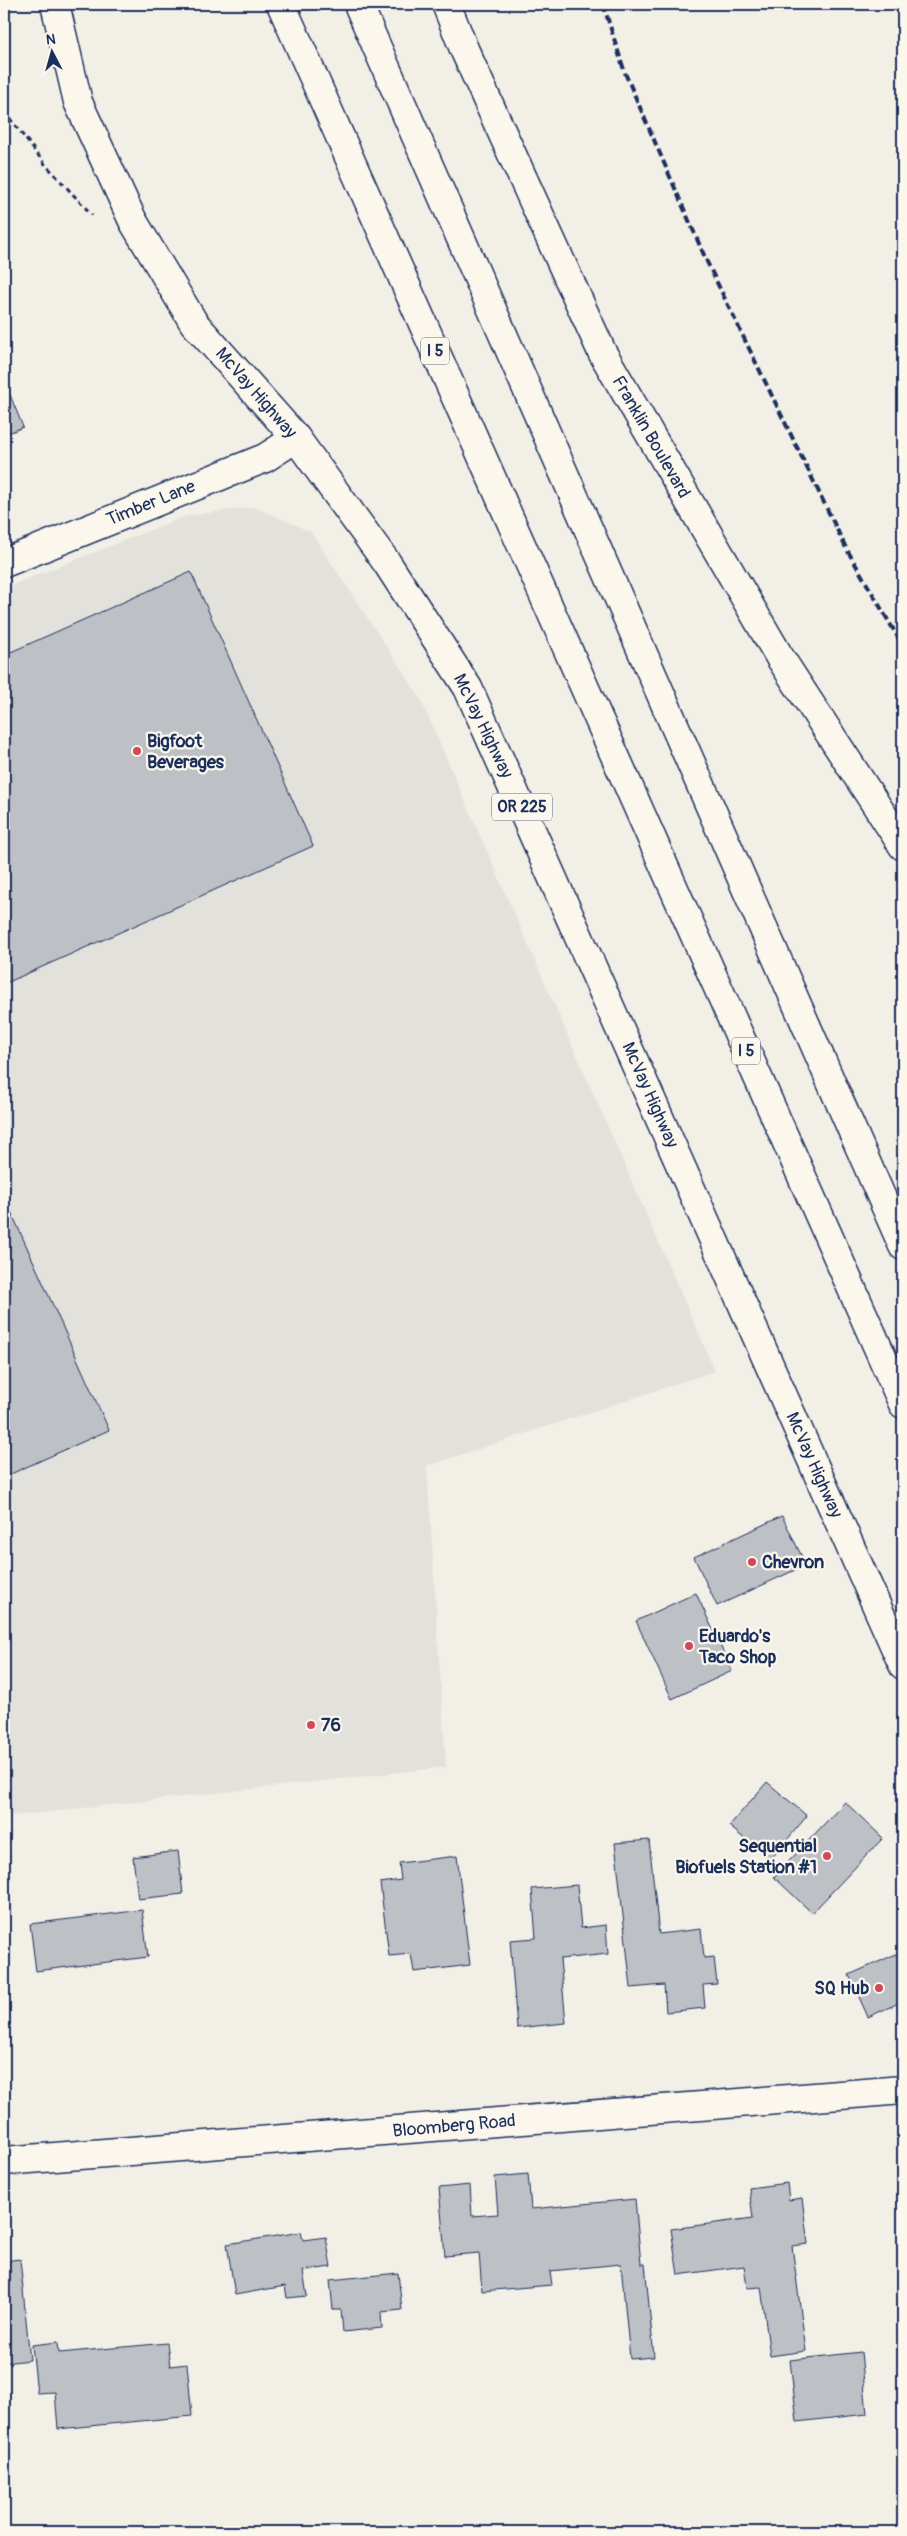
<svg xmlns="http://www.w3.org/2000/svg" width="907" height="2536" viewBox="0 0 907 2536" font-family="Pangolin,sans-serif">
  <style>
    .built { fill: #e2e1dc }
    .building { fill: #bdc0c4; stroke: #1b2f5e }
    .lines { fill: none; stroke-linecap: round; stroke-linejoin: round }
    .minor-casing { stroke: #1b2f5e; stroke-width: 31 }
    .major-casing { stroke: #1b2f5e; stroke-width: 31 }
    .highway-casing { stroke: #1b2f5e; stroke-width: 31 }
    .path { stroke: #1b2f5e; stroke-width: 3; stroke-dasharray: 5 4; stroke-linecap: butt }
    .minor { stroke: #fbf7ec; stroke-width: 28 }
    .major { stroke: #fbf7ec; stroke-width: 28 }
    .highway { stroke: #fbf7ec; stroke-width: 28 }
    .rail { stroke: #1b2f5e; stroke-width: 4; stroke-dasharray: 8 4; stroke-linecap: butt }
    .poi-dot { fill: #d1495b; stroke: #fbf7ec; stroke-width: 2 }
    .labels { text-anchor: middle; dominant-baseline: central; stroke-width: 4.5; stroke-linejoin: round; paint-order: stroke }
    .shield { fill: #fbf7ec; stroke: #5e6b89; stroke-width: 1 }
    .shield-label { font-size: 16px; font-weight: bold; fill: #1b2f5e }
    .street-label { font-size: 18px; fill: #1b2f5e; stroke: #fbf7ec }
    .poi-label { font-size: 18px; font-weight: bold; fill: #1b2f5e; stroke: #fbf7ec; text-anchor: start }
  </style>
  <rect width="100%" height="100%" fill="#f2efe6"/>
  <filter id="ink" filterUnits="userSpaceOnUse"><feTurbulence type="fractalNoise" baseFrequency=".02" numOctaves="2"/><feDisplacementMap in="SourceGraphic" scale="10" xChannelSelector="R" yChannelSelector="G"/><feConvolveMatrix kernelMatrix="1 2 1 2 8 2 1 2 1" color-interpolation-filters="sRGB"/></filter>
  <g filter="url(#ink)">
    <path class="built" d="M254 507 311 532 419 696 715 1371 427 1466 446 1767 4 1817V588L186 516Z"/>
    <path class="building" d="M4 380 23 427 4 435Z
      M191 572 313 846 4 984V655Z
      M4 1196 109 1430 4 1477Z
      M782 1516 806 1565 717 1606 694 1557Z
      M696 1593 732 1671 672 1699 636 1621Z
      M767 1782 807 1816 770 1860 729 1826Z
      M845 1802 883 1838 812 1913 774 1877Z
      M649 1840 659 1934 701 1929 704 1958 714 1957 717 1984 703 1985 705 2008 666 2012 664 1985 631 1988 615 1843Z
      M178 1851 183 1894 138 1899 133 1857Z
      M457 1856 470 1965 414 1972 411 1954 389 1956 380 1883 401 1880 399 1863Z
      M577 1885 581 1928 606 1925 608 1954 560 1959 566 2023 517 2028 510 1940 536 1938 532 1889Z
      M142 1910 148 1957 36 1971 30 1924Z
      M903 1951V2001L868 2017 849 1975Z
      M528 2174 531 2209 635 2199 641 2264H645L654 2357 630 2359 621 2264 550 2271 552 2285 482 2291 479 2253 445 2256 439 2188 470 2185 472 2216 498 2214 495 2177Z
      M787 2183 789 2200 802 2198 808 2244 792 2246 806 2351 770 2356 761 2287 747 2288 744 2266 678 2275 671 2229 753 2218 749 2188Z
      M301 2232 303 2240 326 2237 331 2267 303 2271 307 2296 287 2298 285 2286 235 2295 227 2244Z
      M20 2259 30 2360 4 2363V2261Z
      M398 2273 402 2310 381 2312 382 2328 343 2332 341 2310H333L330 2280Z
      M58 2342 59 2353 167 2343 170 2366 187 2364 192 2416 58 2429 55 2392 37 2393 32 2345Z
      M861 2352 867 2414 797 2422 790 2360Z"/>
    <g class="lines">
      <g class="minor-casing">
        <path id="minor" d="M4 563 265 458 296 438
          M4 2161 903 2090"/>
      </g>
      <g class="major-casing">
        <path id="major" d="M55 4 78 102 133 221 194 323 296 438 387 563 468 688 903 1665
          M446 4 464 49 602 352 779 656 903 846"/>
      </g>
      <g class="highway-casing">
        <path id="highway" d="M281 4 903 1404
          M358 4 903 1246"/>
      </g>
      <path class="path" d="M4 111 45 164 92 215"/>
      <use href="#minor" class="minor"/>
      <use href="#major" class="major"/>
      <use href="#highway" class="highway"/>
      <path class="rail" d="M603 4 625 73 707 262 846 548 903 646"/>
    </g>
  </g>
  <g class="poi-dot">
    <circle cx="137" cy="751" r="5"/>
    <circle cx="752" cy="1562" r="5"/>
    <circle cx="689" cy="1646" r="5"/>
    <circle cx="311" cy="1725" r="5"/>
    <circle cx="827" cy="1856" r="5"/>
    <circle cx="879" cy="1988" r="5"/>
  </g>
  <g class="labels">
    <g class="shield">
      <rect x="421" y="337.5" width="28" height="27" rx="4"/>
      <rect x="492" y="793.5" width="60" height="27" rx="4"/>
      <rect x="732" y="1037.5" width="28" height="27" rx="4"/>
    </g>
    <g class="shield-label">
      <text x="435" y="351">I 5</text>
      <text x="522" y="807">OR 225</text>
      <text x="746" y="1051">I 5</text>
    </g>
    <g class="street-label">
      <text transform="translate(256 393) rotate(49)">McVay Highway</text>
      <text transform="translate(651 437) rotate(60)">Franklin Boulevard</text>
      <text transform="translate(151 503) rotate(-22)">Timber Lane</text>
      <text transform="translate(483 726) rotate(64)">McVay Highway</text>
      <text transform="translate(650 1095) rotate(66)">McVay Highway</text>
      <text transform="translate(814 1465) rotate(66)">McVay Highway</text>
      <text transform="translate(454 2126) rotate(-5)">Bloomberg Road</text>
    </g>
    <g class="poi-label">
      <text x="147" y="741">Bigfoot<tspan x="147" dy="21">Beverages</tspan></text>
      <text x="762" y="1562">Chevron</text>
      <text x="699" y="1636">Eduardo's<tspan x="699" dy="21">Taco Shop</tspan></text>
      <text x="321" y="1725">76</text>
      <text x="817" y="1846" text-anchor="end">Sequential<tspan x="817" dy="21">Biofuels Station #1</tspan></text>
      <text x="869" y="1988" text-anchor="end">SQ Hub</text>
    </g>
  </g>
  <rect width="907" height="2536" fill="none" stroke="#fbf7ec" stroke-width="20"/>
  <rect x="10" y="10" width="887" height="2516" fill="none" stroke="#1b2f5e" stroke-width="2" filter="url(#ink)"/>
  <g transform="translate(52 52) rotate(354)" stroke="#fbf7ec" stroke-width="4" paint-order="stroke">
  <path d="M0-4L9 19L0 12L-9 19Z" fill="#1b2f5e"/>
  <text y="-8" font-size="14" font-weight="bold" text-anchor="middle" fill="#1b2f5e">N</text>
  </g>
</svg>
